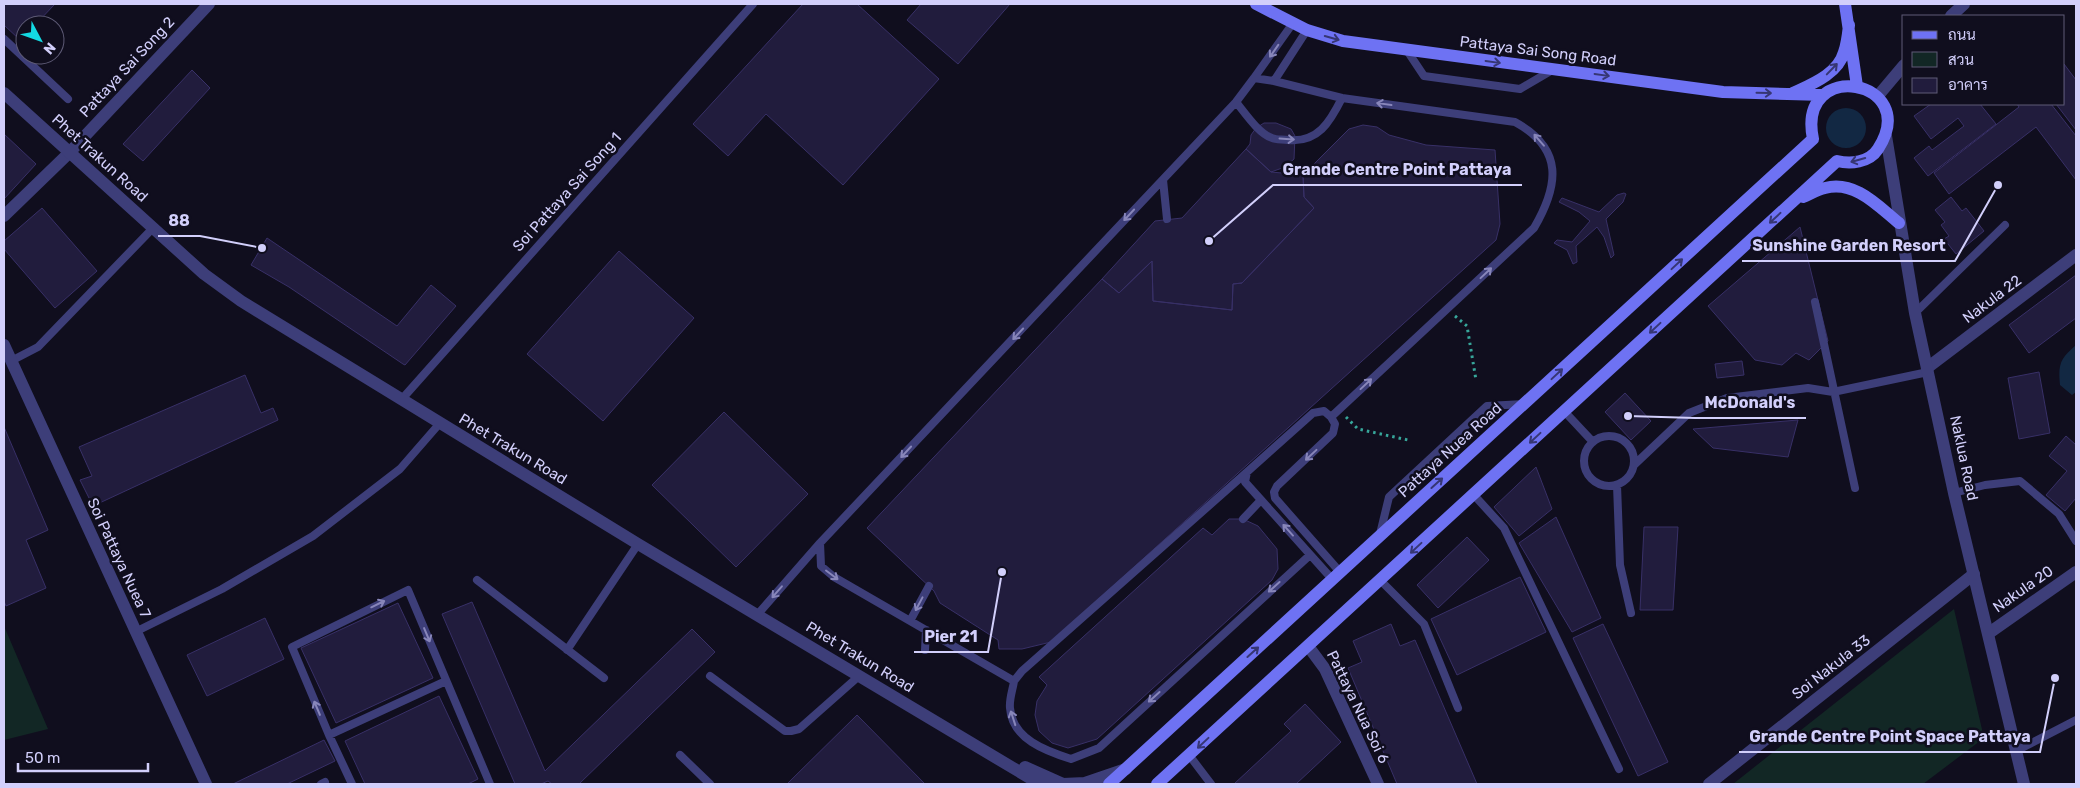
<svg xmlns="http://www.w3.org/2000/svg" width="2080" height="788" viewBox="0 0 2080 788" font-family="Rubik,Sarabun,sans-serif">
  <style>
    .green { fill: #122725 }
    .water { fill: #122843 }
    .building { fill: #211c3d; stroke: #383067 }
    .lines { fill: none; stroke-linecap: round; stroke-linejoin: round }
    .path { stroke: #37a69a; stroke-width: 3; stroke-dasharray: 2.5 4; stroke-linecap: butt }
    .service { stroke: #3d3e79; stroke-width: 8 }
    .minor { stroke: #3d3e79; stroke-width: 12 }
    .tertiary { stroke: #3d3e79; stroke-width: 12 }
    .secondary { stroke: #6e72f3; stroke-width: 12 }
    .oneway { stroke: #363673 }
    .oneway2 { stroke: #8886ba }
    .labels { text-anchor: middle; dominant-baseline: central; stroke-width: 5; stroke-linejoin: round; paint-order: stroke }
    .street-label { font-size: 15px; fill: #d2cffb; stroke: #100e1e }
    .leader { fill: none; stroke: #d2cffb; stroke-width: 2 }
    .callout-dot { fill: #d2cffb; stroke: #100e1e; stroke-width: 2 }
    .callout-label { font-size: 16px; text-anchor: middle; font-weight: bold; fill: #d2cffb; stroke: #100e1e; stroke-width: 5; stroke-linejoin: round; paint-order: stroke }
  </style>
  <rect width="100%" height="100%" fill="#100e1e"/>
  <path class="green" d="M1954 609 1984 738 1923 784H1733Z
    M4 626 48 729 4 740Z"/>
  <path class="water" d="M1826 128a20 20 0 1 1 40 0a20 20 0 1 1-40 0Z
    M2076 345V392L2072 395 2060 385C2058 364 2060 359 2076 345Z"/>
  <path class="building" d="M4 4H55L35 25H25V35L20 40 4 25Z
    M803 4H857L939 79 843 185 766 114 728 156 693 124Z
    M921 4H1010L958 64 907 20Z
    M2064 64 2076 80V130L2056 104H2064Z
    M192 70 210 88 143 161 123 144Z
    M1931 104H1980L1996 124 1928 176 1914 158 1929 146 1932 150 1964 126 1958 118 1931 139 1914 116Z
    M2017 104H2051L2076 136V180L2036 127 1949 194 1934 173 2019 107Z
    M1264 123H1276L1291 129 1295 136 1294 159 1285 167 1271 172 1246 149 1250 144 1251 135 1256 128Z
    M1363 125 1377 127 1389 135 1426 145 1495 150 1500 224 1496 240 1051 642 1022 649H999L998 640 940 603 934 591 867 528 1102 279 1119 293 1152 261 1153 301 1232 310 1233 284 1242 283 1314 208 1304 197 1303 175 1349 129Z
    M4 134 36 164 4 199Z
    M1246 149 1271 172 1303 175 1304 197 1314 208 1242 283 1233 284 1232 310 1153 301 1152 261 1119 293 1102 279 1155 221 1182 218Z
    M1624 193 1626 194 1623 202 1606 219 1614 255 1611 258 1604 237 1597 227 1576 246 1577 262 1573 264 1567 250 1554 243 1557 240 1572 242 1590 221 1579 212 1559 202 1562 198 1599 212 1617 195Z
    M1951 197 1962 211 1966 208 1984 231 1956 254 1944 239 1949 236 1941 225 1945 222 1935 210Z
    M42 208 97 271 55 308 4 249V241Z
    M1800 227 1828 341 1809 360 1796 353 1782 365 1755 360 1708 306Z
    M267 238 397 326 431 285 456 306 405 365 403 364 289 287 251 265Z
    M619 251 694 318 603 421 527 354Z
    M2076 275V318L2029 353 2009 325Z
    M1742 361 1744 375 1717 378 1715 364Z
    M2039 372 2050 433 2019 439 2008 378Z
    M245 375 261 413 273 408 278 420 93 506 80 480 92 476 79 447Z
    M1625 393 1651 421 1631 440 1605 412Z
    M724 412 808 494 736 567 652 485Z
    M1798 420 1788 457 1713 448 1693 429Z
    M4 427 48 530 26 540 46 588 6 606 4 601Z
    M2066 436 2076 445V498L2065 511 2046 495 2067 471 2049 456Z
    M1536 467 1552 509 1519 536 1494 507Z
    M1556 517 1601 618 1572 632 1519 543Z
    M1229 519H1243L1258 526 1277 549 1278 569 1272 580 1097 739 1068 748 1052 743 1039 731 1035 715 1037 701 1047 685 1039 677 1203 528 1212 535Z
    M1644 527H1678L1673 610H1640Z
    M1467 537 1489 560 1438 608 1417 585Z
    M1520 577 1546 632 1457 675 1431 619Z
    M472 602 545 771 692 629 715 652 579 784H552L548 781 541 784H515L442 614Z
    M398 603 433 678 336 723 301 648Z
    M265 618 284 659 207 696 187 655Z
    M1391 624 1400 646 1415 640 1477 784H1397L1348 668 1362 662 1353 641Z
    M1603 624 1668 762 1638 776 1573 638Z
    M439 696 478 779 468 784H365L345 741Z
    M1305 704 1341 742 1296 784H1234L1291 731 1284 724Z
    M857 715 925 784H787Z
    M324 740 335 761 287 784H233Z"/>
  <g class="lines">
    <path class="path" d="M1455 316 1467 326 1476 380
      M1346 417 1358 429 1408 440"/>
    <path class="service" d="M4 39 68 99
      M1406 49 1424 76 1520 89 1554 69
      M1254 78 1293 23
      M1274 81 1307 30
      M1236 102C1245 113 1259 134 1272 138 1276 140 1283 139 1288 140 1318 143 1330 122 1342 98
      M1163 180 1167 219
      M1815 302 1855 488
      M1915 313 2005 225
      M11 361 38 347 153 228
      M402 399 753 4
      M1564 411 1593 442
      M1584 461a25 25 0 1 1 50 0a25 25 0 1 1-50 0Z
      M1634 465 1689 413 1727 398 1808 388 1833 392 1928 372
      M1247 472 1022 671 1014 681 834 577 821 566 820 543 1236 102 1254 78 1274 81 1342 98 1515 122C1564 149 1559 185 1534 228L1331 417
      M1617 485 1620 565 1631 613
      M1954 493 1985 485 2020 481 2059 514 2076 541
      M1473 494 1504 528 1619 769
      M1243 519 1261 500
      M1380 534 1389 497 1487 406 1524 404
      M1332 579 1245 482 1247 472 1313 413 1324 411 1331 417 1335 424 1333 433 1277 486 1274 492 1275 498 1340 572
      M477 580 604 678
      M1380 580 1424 624 1458 708
      M758 614 820 543
      M910 621 929 586
      M135 632 222 589 313 536 400 469 440 423
      M567 650 638 544
      M925 650 926 630
      M710 676 785 731H791L799 729 859 676
      M1014 681C1013 689 1009 699 1010 708 1012 739 1046 751 1071 759L1099 748 1310 555
      M329 735 446 681
      M2016 751 2076 720
      M680 755 710 784
      M1189 755 1211 784
      M321 784 325 782
      M352 784 329 735 292 647 408 590 490 784"/>
    <path class="minor" d="M1951 16 1964 4
      M1877 97 1904 65
      M4 216 69 153 209 4
      M4 345 206 784
      M1927 368 2076 255
      M1989 633 2076 572
      M1308 646 1325 669 1378 784
      M1709 784 1974 574"/>
    <path class="tertiary" d="M4 93 204 274 241 301 638 544 1040 784
      M1886 136 1915 313 1954 493 2024 784
      M1025 767 1063 784 1085 783 1126 769"/>
    <path class="secondary" d="M1256 4 1307 30 1343 41 1723 92 1824 95
      M1845 4 1857 86
      M1793 93C1812 84 1838 74 1844 52 1847 44 1848 34 1849 25
      M1803 197C1810 194 1817 190 1825 188 1855 180 1878 206 1899 223
      M1109 784 1813 139C1796 57 1923 79 1878 149 1869 163 1850 164 1837 161L1157 784"/>
  </g>
  <defs><path id="oneway-shaft" d="M-6 0H5M1.5-3L5.5 0L1.5 3" fill="none" stroke-width="1.6" stroke-linecap="round" stroke-linejoin="round" transform="scale(1.25)"/></defs>
  <g class="oneway">
    <use href="#oneway-shaft" transform="translate(1332 38) rotate(16)"/>
    <use href="#oneway-shaft" transform="translate(1493 62) rotate(8)"/>
    <use href="#oneway-shaft" transform="translate(1832 69) rotate(-46)"/>
    <use href="#oneway-shaft" transform="translate(1602 75) rotate(8)"/>
    <use href="#oneway-shaft" transform="translate(1764 93) rotate(1)"/>
    <use href="#oneway-shaft" transform="translate(1858 160) rotate(164)"/>
    <use href="#oneway-shaft" transform="translate(1775 218) rotate(137)"/>
    <use href="#oneway-shaft" transform="translate(1677 264) rotate(-43)"/>
    <use href="#oneway-shaft" transform="translate(1655 328) rotate(137)"/>
    <use href="#oneway-shaft" transform="translate(1557 374) rotate(-43)"/>
    <use href="#oneway-shaft" transform="translate(1535 438) rotate(137)"/>
    <use href="#oneway-shaft" transform="translate(1437 483) rotate(-42)"/>
    <use href="#oneway-shaft" transform="translate(1416 548) rotate(137)"/>
    <use href="#oneway-shaft" transform="translate(1253 652) rotate(-42)"/>
    <use href="#oneway-shaft" transform="translate(1203 743) rotate(137)"/>
  </g>
  <g class="oneway2">
    <use href="#oneway-shaft" transform="translate(1274 51) rotate(125)"/>
    <use href="#oneway-shaft" transform="translate(1384 104) rotate(-172)"/>
    <use href="#oneway-shaft" transform="translate(1287 139) rotate(4)"/>
    <use href="#oneway-shaft" transform="translate(1539 140) rotate(-131)"/>
    <use href="#oneway-shaft" transform="translate(1129 215) rotate(133)"/>
    <use href="#oneway-shaft" transform="translate(1486 273) rotate(-43)"/>
    <use href="#oneway-shaft" transform="translate(1018 334) rotate(133)"/>
    <use href="#oneway-shaft" transform="translate(1366 384) rotate(-43)"/>
    <use href="#oneway-shaft" transform="translate(906 452) rotate(133)"/>
    <use href="#oneway-shaft" transform="translate(1311 455) rotate(137)"/>
    <use href="#oneway-shaft" transform="translate(1288 530) rotate(-132)"/>
    <use href="#oneway-shaft" transform="translate(832 575) rotate(37)"/>
    <use href="#oneway-shaft" transform="translate(1274 587) rotate(138)"/>
    <use href="#oneway-shaft" transform="translate(777 592) rotate(131)"/>
    <use href="#oneway-shaft" transform="translate(378 604) rotate(-26)"/>
    <use href="#oneway-shaft" transform="translate(919 604) rotate(118)"/>
    <use href="#oneway-shaft" transform="translate(427 635) rotate(67)"/>
    <use href="#oneway-shaft" transform="translate(1154 697) rotate(138)"/>
    <use href="#oneway-shaft" transform="translate(317 708) rotate(-113)"/>
    <use href="#oneway-shaft" transform="translate(1013 718) rotate(-108)"/>
  </g>
  <g class="labels">
    <g class="street-label">
      <text transform="translate(1538 51) rotate(7)">Pattaya Sai Song Road</text>
      <text transform="translate(127 67) rotate(-47)">Pattaya Sai Song 2</text>
      <text transform="translate(100 158) rotate(42)">Phet Trakun Road</text>
      <text transform="translate(567 192) rotate(-48)">Soi Pattaya Sai Song 1</text>
      <text transform="translate(1992 299) rotate(-37)">Nakula 22</text>
      <text transform="translate(513 449) rotate(31)">Phet Trakun Road</text>
      <text transform="translate(1450 450) rotate(-42)">Pattaya Nuea Road</text>
      <text transform="translate(1964 458) rotate(78)">Naklua Road</text>
      <text transform="translate(119 558) rotate(65)">Soi Pattaya Nuea 7</text>
      <text transform="translate(2023 589) rotate(-35)">Nakula 20</text>
      <text transform="translate(860 657) rotate(31)">Phet Trakun Road</text>
      <text transform="translate(1831 667) rotate(-38)">Soi Nakula 33</text>
      <text transform="translate(1358 707) rotate(64)">Pattaya Nua Soi 6</text>
    </g>
  </g>
  <path class="leader" d="M1209 241L1273 185H1522M262 248L200 236H158M1998 185L1955 261H1742M1628 416L1695 418H1806M1002 572L988 652H914M2055 678L2040 752H1739"/>
  <g class="callout-dot">
    <circle cx="1209" cy="241" r="5"/>
    <circle cx="262" cy="248" r="5"/>
    <circle cx="1998" cy="185" r="5"/>
    <circle cx="1628" cy="416" r="5"/>
    <circle cx="1002" cy="572" r="5"/>
    <circle cx="2055" cy="678" r="5"/>
  </g>
  <g class="callout-label">
    <text x="1397" y="175">Grande Centre Point Pattaya</text>
    <text x="179" y="226">88</text>
    <text x="1849" y="251">Sunshine Garden Resort</text>
    <text x="1750" y="408">McDonald's</text>
    <text x="951" y="642">Pier 21</text>
    <text x="1890" y="742">Grande Centre Point Space Pattaya</text>
  </g>
  <rect width="2080" height="788" fill="none" stroke="#d2cffb" stroke-width="10"/>
  <rect x="1902" y="15" width="162" height="90" fill="#100e1e" stroke="#5e5b76"/>
  <rect x="1912" y="31" width="25" height="8" fill="#6e72f3" stroke="#5e5b76"/>
  <text x="1948" y="40" font-size="15" fill="#d2cffb">ถนน</text>
  <rect x="1912" y="52" width="25" height="15" fill="#122725" stroke="#5e5b76"/>
  <text x="1948" y="65" font-size="15" fill="#d2cffb">สวน</text>
  <rect x="1912" y="78" width="25" height="15" fill="#211c3d" stroke="#5e5b76"/>
  <text x="1948" y="90" font-size="15" fill="#d2cffb">อาคาร</text>
  <g transform="translate(40 40) rotate(131)"><circle r="24" fill="#100e1e" stroke="#5e5b76"/>
  <path d="M0-4L9 19L0 12L-9 19Z" fill="#13d9e3"/>
  <text y="-8" font-size="14" font-weight="bold" text-anchor="middle" fill="#d2cffb">N</text>
  </g>
  <path d="M18 763v8h130v-8" fill="none" stroke="#d2cffb" stroke-width="2.5"/>
  <text x="25" y="763" font-size="15" fill="#d2cffb" stroke="#100e1e" stroke-width="4" paint-order="stroke">50 m</text>
</svg>
